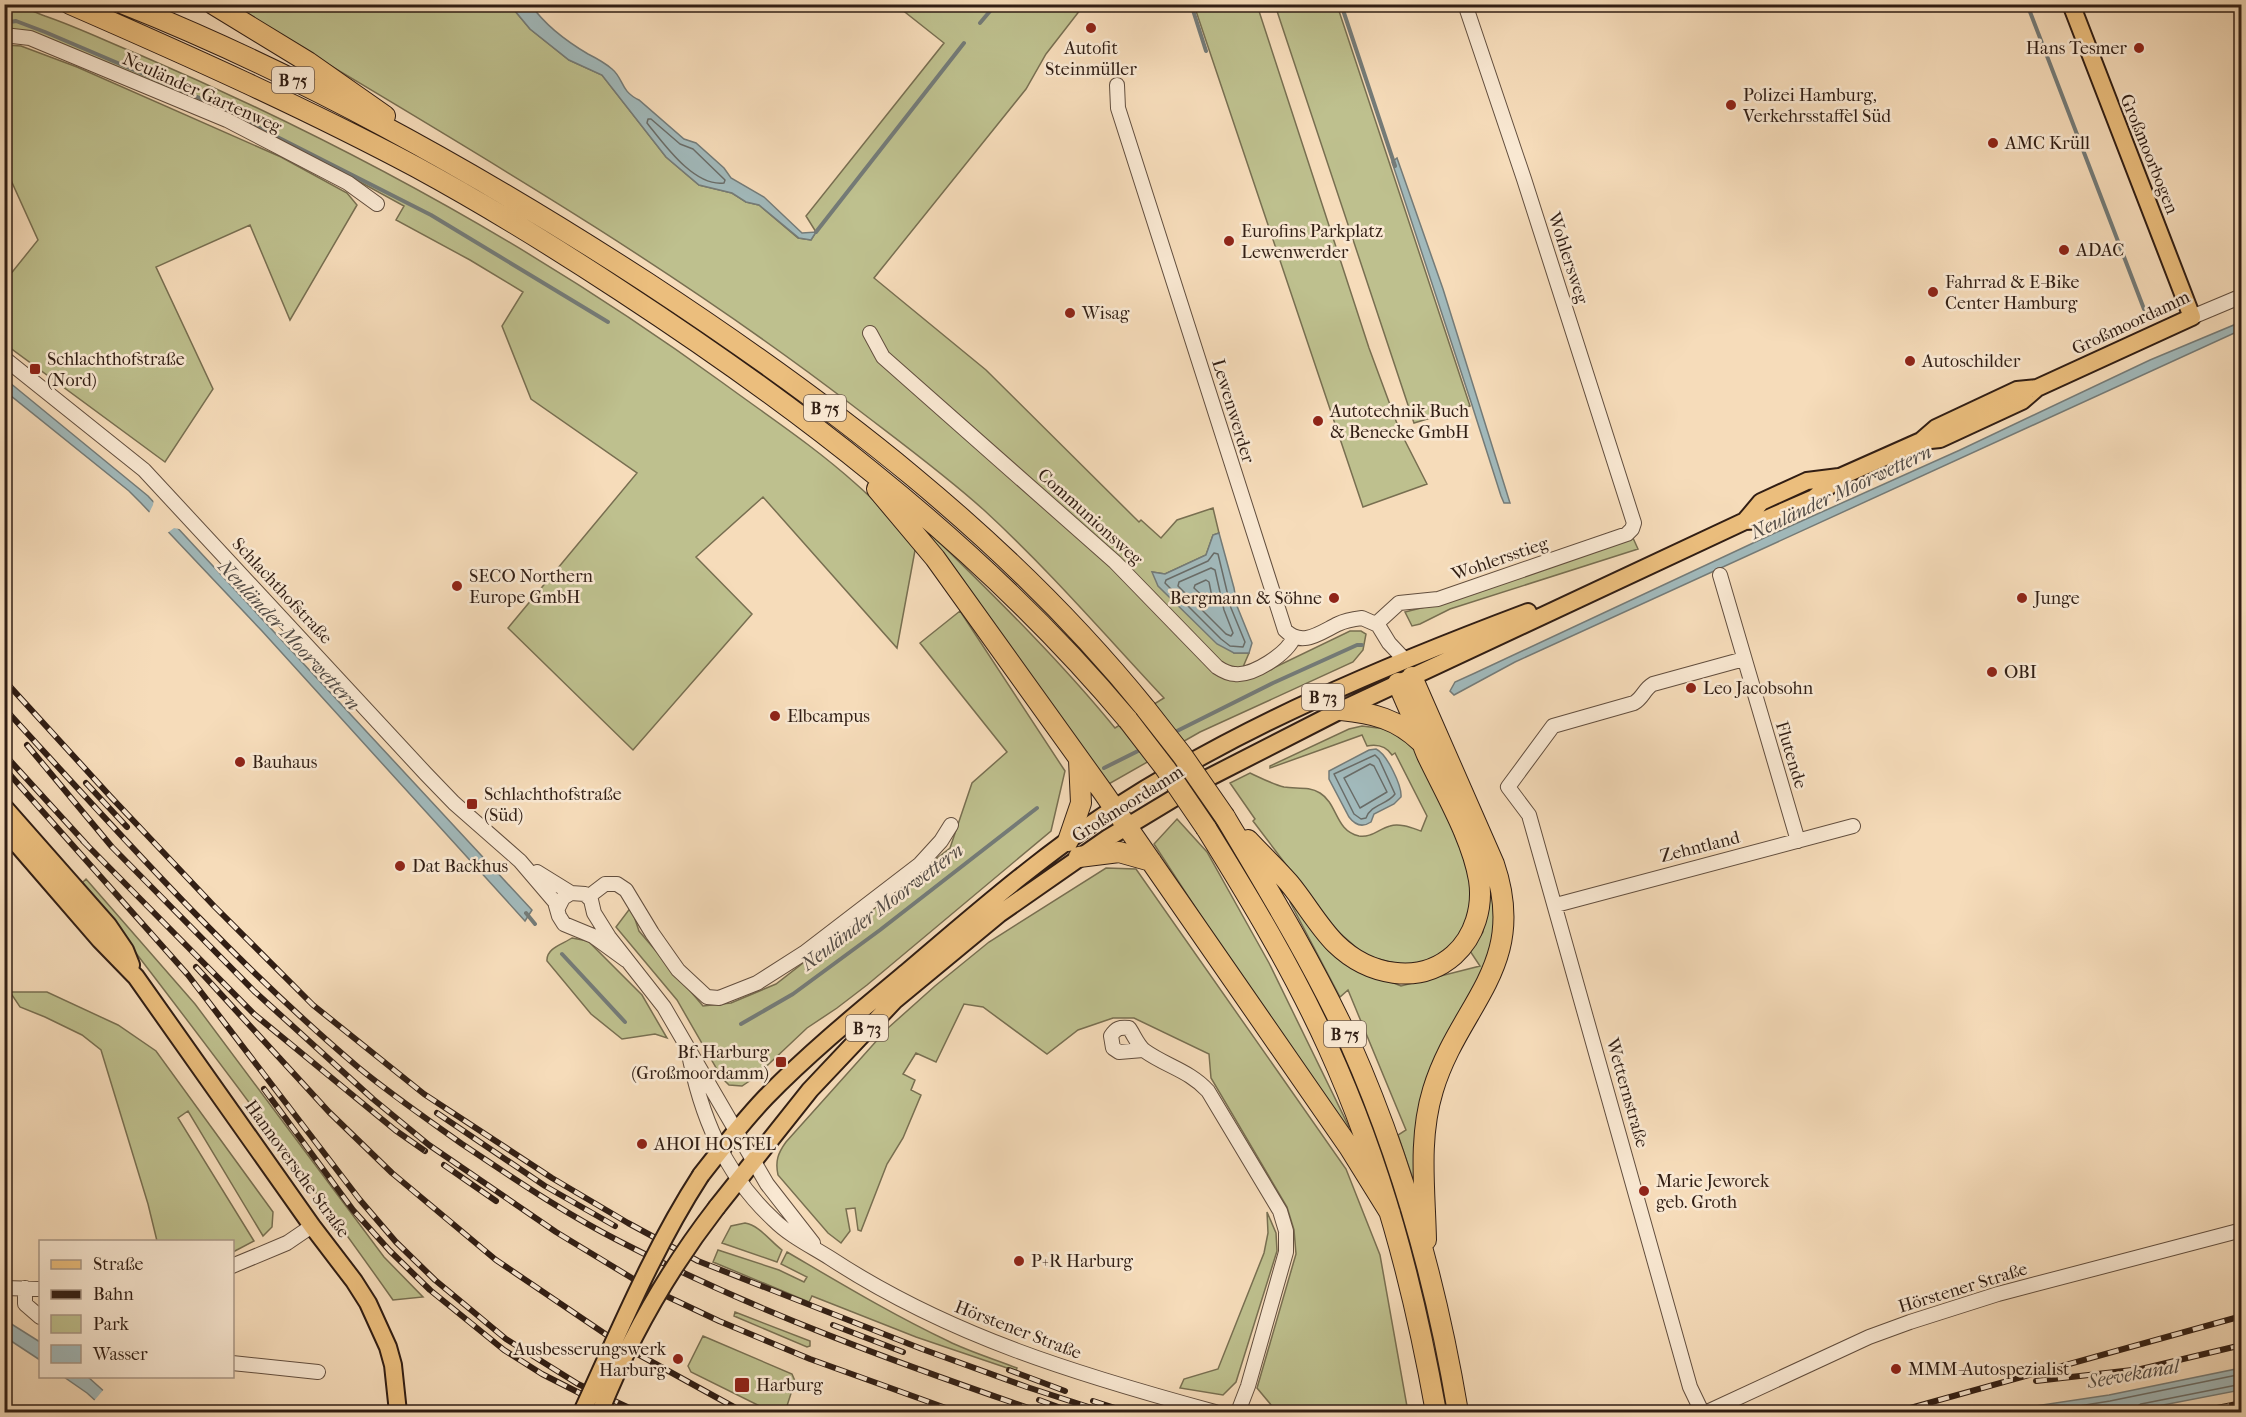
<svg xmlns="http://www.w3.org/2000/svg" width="2246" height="1417" viewBox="0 0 2246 1417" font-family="'IM FELL French Canon',serif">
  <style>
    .green { fill: #bec08e; stroke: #786f51; stroke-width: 1.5 }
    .water { fill: #a1b9bb; stroke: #747b78; stroke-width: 1.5 }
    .pier { fill: #f6dcba }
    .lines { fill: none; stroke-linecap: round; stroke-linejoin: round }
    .shore { stroke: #696c68; stroke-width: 1.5 }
    .stream { stroke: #747b78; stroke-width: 4 }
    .minor-casing { stroke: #624e3e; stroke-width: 16 }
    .major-casing { stroke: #311e14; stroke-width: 20 }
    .highway-casing { stroke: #311e14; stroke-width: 22 }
    .minor { stroke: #f9e8d2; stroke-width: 14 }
    .major { stroke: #ebbe7d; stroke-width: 16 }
    .highway { stroke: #ebbe7d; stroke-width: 20 }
    .rail-casing { stroke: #311e14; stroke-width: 6 }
    .rail { stroke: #f9e8d2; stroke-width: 4; stroke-dasharray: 11; stroke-linecap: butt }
    .major-bridge-casing { stroke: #311e14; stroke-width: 20; stroke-linecap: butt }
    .highway-bridge-casing { stroke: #311e14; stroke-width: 22; stroke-linecap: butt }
    .major-bridge { stroke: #ebbe7d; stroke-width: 16 }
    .highway-bridge { stroke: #ebbe7d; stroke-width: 20 }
    .poi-dot { fill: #8f2418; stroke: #f9e8d2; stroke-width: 2 }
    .labels { text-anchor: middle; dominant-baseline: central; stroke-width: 5; stroke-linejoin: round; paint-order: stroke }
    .shield { fill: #f9e8d2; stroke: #6d5b4d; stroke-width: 1.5 }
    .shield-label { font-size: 16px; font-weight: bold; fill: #311e14 }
    .poi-label { font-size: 18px; fill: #311e14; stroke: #f9e8d2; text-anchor: start }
    .street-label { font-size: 18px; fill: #311e14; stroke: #f9e8d2 }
    .water-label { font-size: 20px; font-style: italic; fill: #534c46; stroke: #f9e8d2 }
  </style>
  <rect width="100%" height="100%" fill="#f6dcba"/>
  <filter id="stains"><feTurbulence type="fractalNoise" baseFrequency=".00333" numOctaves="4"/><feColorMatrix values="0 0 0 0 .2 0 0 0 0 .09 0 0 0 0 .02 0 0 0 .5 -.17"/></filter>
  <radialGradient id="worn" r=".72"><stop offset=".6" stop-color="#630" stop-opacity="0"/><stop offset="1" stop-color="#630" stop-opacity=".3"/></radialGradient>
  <path class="green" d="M5 5C19 5 32 11 45 16 77 27 108 42 140 55 345 143 543 252 723 383 768 416 815 447 856 484 878 503 897 524 916 545L897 648 763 497 696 557 752 614 633 750 508 628 637 473 531 399 502 326 523 292 470 260 396 220 404 206 331 166 35 33 5 29Z
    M229 5H510L530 29 569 60 602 75 666 157 699 185 732 193 746 202 759 205 798 238 811 240 816 232 806 216 944 43 896 5H1084L1046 54 1026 89 874 278 986 370 1139 522 1141 520 1161 538 1177 520 1213 508 1219 533 1213 535 1206 555 1165 574 1153 572 1234 653H1249L1237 681 1261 674 1350 631H1361L1366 634 1363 650 1353 662 1200 732 1107 785 927 533H930C994 596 1058 658 1115 728L1164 698C1105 635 1049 570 985 511 943 473 896 439 852 405 655 254 440 132 229 5Z
    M1194 5H1257L1369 348 1399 429 1427 484 1363 507Z
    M1275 5H1337L1470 406 1414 423Z
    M5 45 21 46 77 67 281 157 347 193 357 205 290 320 250 225 156 267 213 389 165 462 5 344V281L38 240 5 167Z
    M1633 538 1638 549 1450 609 1420 624 1412 626 1405 612 1433 605Z
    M960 611 1065 771 1051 831 867 985 837 1008 807 1028 754 1078 742 1086 729 1085 722 1078 677 1000 616 927 631 907 639 931 703 1006 731 1003 776 984 950 848 972 783 1007 752 920 643Z
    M1362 726 1402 731 1422 759 1469 867 1473 904 1461 936 1439 957 1407 966 1366 956 1334 928 1253 821 1255 819 1230 783 1250 773C1261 778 1272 784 1284 787 1296 789 1309 786 1320 793 1338 804 1335 831 1359 836 1371 838 1379 829 1390 826 1400 823 1412 828 1421 831L1427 816 1395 753 1392 755C1386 746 1377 744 1367 746L1362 735 1270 768V766L1349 729Z
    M1177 819 1207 852 1269 963 1349 1127 1342 1128 1238 973 1154 844Z
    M1106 868 1136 869 1346 1169 1380 1255 1408 1412H1277L1257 1388 1296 1254 1294 1230 1287 1207 1211 1078 1209 1054 1134 1018H1113L1078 1030 1047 1054 983 1007 964 1004 936 1062 916 1053 903 1074 915 1080 911 1090 921 1095 903 1138 887 1164 861 1231 858 1230 855 1208 846 1209 850 1231 841 1243 828 1233 778 1175C775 1161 778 1153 786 1142L888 1028 935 986 989 942Z
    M86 879 195 1004 384 1257 423 1297 393 1300C293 1158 188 1020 82 883Z
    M1494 893 1496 912 1490 956 1471 998 1413 1179 1398 1135 1406 1130 1348 990 1340 997 1290 902 1292 898 1353 967 1401 986 1480 966 1470 951 1483 932 1488 895Z
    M572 938 588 941 642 995 667 1038 655 1034 622 1039 591 1014 547 961C546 948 563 944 572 938Z
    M10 992H47L118 1025 156 1051 273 1212 272 1227 263 1236 188 1111 178 1118 254 1241 233 1252 232 1242 157 1241 148 1204 101 1050 82 1035 45 1017 20 1007Z
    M1267 1212 1276 1233 1277 1251 1236 1382 1223 1395 1180 1388 1184 1379 1218 1369 1264 1253 1268 1233Z
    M745 1223C759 1225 770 1241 782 1250L777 1262 722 1243 731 1226Z
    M718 1250 779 1270 804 1282 807 1277 781 1264 787 1252C840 1283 893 1315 948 1341 970 1352 994 1359 1017 1368L1016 1371 916 1337 812 1296 809 1302 713 1262Z
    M735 1312 810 1341V1346L807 1347 734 1316Z
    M703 1336 792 1374 795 1381 785 1412H772L691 1372 688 1366Z"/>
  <path class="water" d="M510 5H531C545 25 566 41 588 54 596 58 605 63 612 69 624 79 620 91 639 100L684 139 696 143 724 168 731 178 764 197 802 233 816 232 811 240 799 238 759 205 746 202 732 193 699 185 666 157 602 75 569 60 530 29Z
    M1397 158 1443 289 1510 503H1504L1501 496 1471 402 1392 162Z
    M2241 322V330L1515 662 1454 695 1450 691 1455 682 1475 673 1766 537 1960 450 2150 360Z
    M4 378 148 496 532 910 525 921 262 631 141 503 129 491 5 391Z
    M1219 533 1234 588 1237 606 1252 643 1249 653H1234L1217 644 1158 586 1152 572 1165 574 1206 555 1213 535Z
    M1376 749C1387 754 1402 786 1401 797L1394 804 1374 814 1371 822C1362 828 1355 825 1349 817L1329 779V771L1369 750Z
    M5 1320 40 1342V1360L5 1337Z
    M2241 1368V1390L2127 1412H1996L2109 1395Z
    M64 1377H88L127 1412H108L87 1393Z"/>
  <path class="pier" d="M154 498 184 530 174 528 166 534 148 515 153 505Z
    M105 1388 129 1410 130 1412H104L93 1402Z"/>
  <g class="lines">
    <path class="shore" d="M648 119H651L680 144 693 149 725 180 724 183C694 187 664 144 647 123Z
      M1214 553 1218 554 1231 608 1245 642 1243 647 1230 646 1221 639 1165 583 1166 580 1208 561Z
      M1211 568 1215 570 1224 610 1233 633 1231 636 1226 634 1178 586 1179 582Z
      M1206 580 1209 582 1213 602 1211 604 1194 588 1195 585Z
      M1375 755 1379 759 1395 794C1387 805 1371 804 1366 818L1361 819 1354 814 1334 774Z
      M1370 764 1374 766 1387 792 1360 808 1344 778Z
      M2042 1412 2110 1401 2242 1374
      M2135 1412 2136 1407 2141 1404 2242 1384"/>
    <path class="stream" d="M1191 4 1206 51
      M1341 4 1395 166
      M2027 4 2144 309
      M4 23 16 21 45 32 202 99 431 215 608 322
      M980 23 996 4
      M816 232 964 43
      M1173 733 1273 683 1357 645H1362
      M1104 768 1142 749
      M526 913 535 924
      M562 954 625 1022
      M741 1024 793 994 880 930 1037 808"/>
    <g class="minor-casing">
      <path id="minor" d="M4 35 30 38 227 120 348 183 377 204
        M1117 85 1118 108 1285 630C1302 648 1321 632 1338 624 1346 620 1354 619 1362 618L1378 625 1389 643 1405 660
        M2192 317 2242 296
        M870 333 883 357 1115 562 1217 667C1223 671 1228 674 1235 674 1253 676 1287 654 1294 637
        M4 358 144 470 426 774 454 803 520 861 555 902 559 916 564 924 593 936 626 960
        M1720 575 1798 841
        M1376 624 1399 603 1438 599 1627 534 1632 529 1634 523 1524 179 1465 4
        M537 872 571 893
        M588 897 605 884H617L626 890 652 933 678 970 707 997 719 998 757 983 804 953 920 864 941 841 951 825
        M1556 905 1853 826
        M558 908 563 898 571 893 585 894 591 900 594 913 609 937 664 1007 767 1184 813 1243
        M688 1049C700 1114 724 1174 774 1220 790 1236 811 1246 830 1258 949 1336 1079 1375 1215 1412
        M1143 1050 1119 1052 1113 1048 1111 1036C1116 1028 1120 1027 1129 1028 1134 1035 1138 1046 1145 1051 1166 1066 1190 1071 1208 1091L1280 1211 1286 1231V1252L1248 1386 1238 1412
        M232 1266 287 1243 312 1226
        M4 1288 40 1289
        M25 1288V1304L40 1317
        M232 1363 318 1372
        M1702 1412 1690 1387 1529 815 1508 787 1553 726 1634 703C1643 698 1644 689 1653 684L1744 659
        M1707 1412 1869 1337 1910 1322 1998 1294 2242 1230"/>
    </g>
    <g class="major-casing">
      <path id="major" d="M1921 441 1940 439 2022 401 2037 388 2192 317 2071 4
        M1745 521 1761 502 1807 481 1839 477
        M4 807 108 925 125 950 131 965
        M4 829 100 940 136 977 312 1226 354 1281 368 1303 388 1347 393 1365 398 1412
        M701 1175C722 1148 743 1121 766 1097 810 1052 859 1012 907 972 974 915 1041 856 1115 808 1241 726 1387 665 1528 612
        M717 1207 810 1090 895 1000 999 914 1108 838 1204 780 1337 712 1745 521 1764 520 1814 498 1840 477 1921 441 1936 428 2017 390 2037 388"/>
    </g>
    <g class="highway-casing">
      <path id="highway" d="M70 4C187 55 303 107 416 167 486 205 554 247 621 291 708 348 792 407 873 473 966 548 1051 628 1128 720
        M124 4C307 77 481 175 646 282 829 402 1008 538 1146 709
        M213 4 308 62 385 116
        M877 489 935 558 1103 792 1349 1147 1390 1213
        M1412 677 1494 864C1529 966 1459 1004 1433 1090 1418 1139 1425 1190 1426 1240
        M1341 710C1373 713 1397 719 1421 742
        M1225 817C1269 891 1314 965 1350 1043 1402 1160 1437 1287 1458 1412
        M1206 828C1250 899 1293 970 1328 1047 1382 1166 1413 1284 1436 1412
        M1248 840C1261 854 1276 868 1289 883 1305 902 1318 926 1336 944 1368 975 1419 986 1454 955 1475 936 1483 907 1479 880 1472 838 1445 793 1427 755 1422 744 1419 732 1414 721 1409 708 1403 696 1398 683
        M1068 841 1081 803 1079 760
        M1079 857 1119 852 1151 861"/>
    </g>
    <use href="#minor" class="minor"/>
    <use href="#major" class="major"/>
    <use href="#highway" class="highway"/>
    <g class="rail-casing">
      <path id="rail" d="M4 680 110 796 214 906 313 1005 424 1094 552 1178 628 1223 698 1261 922 1349 1027 1387 1104 1412
        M4 708C118 832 230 959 359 1068 392 1095 427 1119 462 1144 513 1178 564 1213 619 1241 754 1311 897 1363 1040 1412
        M27 745 112 847 254 991 373 1099 429 1145 556 1232 645 1286 719 1321 810 1359 957 1412
        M4 754 88 846
        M4 768 188 975 360 1200 396 1242 435 1280 506 1339 578 1384 638 1412
        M86 783 127 827
        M83 841 254 1014 395 1130 425 1151
        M196 967 329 1112 392 1173 496 1260 623 1346 743 1412
        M264 1089 353 1210 390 1251 430 1290 504 1350 542 1374 617 1412
        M437 1113 545 1186 615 1226
        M444 1165 496 1201
        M833 1325 903 1352
        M1009 1370 1065 1391
        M2036 1381 2141 1369 2242 1345
        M1039 1400 1072 1412
        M1093 1401 1128 1412
        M1896 1412 2242 1316
        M2197 1412 2242 1403"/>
    </g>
    <use href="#rail" class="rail"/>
    <g class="major-bridge-casing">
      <path id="major-bridge" d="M582 1412C619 1332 653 1249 701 1175
        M600 1412C629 1339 669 1269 717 1207"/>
    </g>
    <g class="highway-bridge-casing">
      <path id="highway-bridge" d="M1146 709 1182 755 1225 817
        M1128 720 1165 768 1206 828"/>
    </g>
    <use href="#major-bridge" class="major-bridge"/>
    <use href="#highway-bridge" class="highway-bridge"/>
  </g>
  <g class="poi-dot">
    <circle cx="1091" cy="28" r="6"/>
    <circle cx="2139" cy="48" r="6"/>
    <circle cx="1731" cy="105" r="6"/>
    <circle cx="1993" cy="143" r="6"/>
    <circle cx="1229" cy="241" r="6"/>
    <circle cx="2064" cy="250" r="6"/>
    <circle cx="1933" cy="292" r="6"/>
    <circle cx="1070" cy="313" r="6"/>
    <circle cx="1910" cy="361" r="6"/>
    <rect x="29" y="363" width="12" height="12" rx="3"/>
    <circle cx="1318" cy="421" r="6"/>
    <circle cx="457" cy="586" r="6"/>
    <circle cx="1334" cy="598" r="6"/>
    <circle cx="2022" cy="598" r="6"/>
    <circle cx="1992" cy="672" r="6"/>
    <circle cx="1691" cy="688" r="6"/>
    <circle cx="775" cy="716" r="6"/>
    <circle cx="240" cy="762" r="6"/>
    <rect x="466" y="798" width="12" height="12" rx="3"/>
    <circle cx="400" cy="866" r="6"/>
    <rect x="775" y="1056" width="12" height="12" rx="3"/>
    <circle cx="642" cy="1144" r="6"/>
    <circle cx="1644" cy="1191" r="6"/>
    <circle cx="1019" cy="1261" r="6"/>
    <circle cx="678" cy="1359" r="6"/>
    <circle cx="1896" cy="1369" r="6"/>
    <rect x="734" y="1377" width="16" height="16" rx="3"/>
  </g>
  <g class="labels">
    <g class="shield">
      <rect x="272" y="67" width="42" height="26" rx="4.5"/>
      <rect x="804" y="395" width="42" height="26" rx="4.5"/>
      <rect x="1302" y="684" width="42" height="26" rx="4.5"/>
      <rect x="846" y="1015" width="42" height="26" rx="4.5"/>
      <rect x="1324" y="1021" width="42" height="26" rx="4.5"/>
    </g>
    <g class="shield-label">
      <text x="293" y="80">B 75</text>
      <text x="825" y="408">B 75</text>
      <text x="1323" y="697">B 73</text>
      <text x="867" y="1028">B 73</text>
      <text x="1345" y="1034">B 75</text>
    </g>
    <g class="poi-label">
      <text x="1091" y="48" text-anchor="middle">Autofit<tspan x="1091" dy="21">Steinmüller</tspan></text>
      <text x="2127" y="48" text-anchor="end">Hans Tesmer</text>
      <text x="1743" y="95">Polizei Hamburg,<tspan x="1743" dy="21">Verkehrsstaffel Süd</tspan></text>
      <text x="2005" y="143">AMC Krüll</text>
      <text x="1241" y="231">Eurofins Parkplatz<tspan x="1241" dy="21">Lewenwerder</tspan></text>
      <text x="2076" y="250">ADAC</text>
      <text x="1945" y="282">Fahrrad &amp; E-Bike<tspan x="1945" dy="21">Center Hamburg</tspan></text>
      <text x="1082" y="313">Wisag</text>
      <text x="47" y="359">Schlachthofstraße<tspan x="47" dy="21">(Nord)</tspan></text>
      <text x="1922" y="361">Autoschilder</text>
      <text x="1330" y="411">Autotechnik Buch<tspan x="1330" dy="21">&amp; Benecke GmbH</tspan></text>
      <text x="469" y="576">SECO Northern<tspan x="469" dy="21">Europe GmbH</tspan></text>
      <text x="1322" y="598" text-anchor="end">Bergmann &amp; Söhne</text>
      <text x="2034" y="598">Junge</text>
      <text x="2004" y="672">OBI</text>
      <text x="1703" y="688">Leo Jacobsohn</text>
      <text x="787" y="716">Elbcampus</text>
      <text x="252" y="762">Bauhaus</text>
      <text x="484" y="794">Schlachthofstraße<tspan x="484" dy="21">(Süd)</tspan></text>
      <text x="412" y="866">Dat Backhus</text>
      <text x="769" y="1052" text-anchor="end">Bf. Harburg<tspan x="769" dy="21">(Großmoordamm)</tspan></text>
      <text x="654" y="1144">AHOI HOSTEL</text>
      <text x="1656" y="1181">Marie Jeworek<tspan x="1656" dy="21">geb. Groth</tspan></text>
      <text x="1031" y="1261">P+R Harburg</text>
      <text x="666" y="1349" text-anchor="end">Ausbesserungswerk<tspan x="666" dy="21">Harburg</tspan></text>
      <text x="1908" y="1369">MMM-Autospezialist</text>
      <text x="756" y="1385">Harburg</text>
    </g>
    <g class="street-label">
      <text transform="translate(202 93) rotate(24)">Neuländer Gartenweg</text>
      <text transform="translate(2149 154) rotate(68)">Großmoorbogen</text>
      <text transform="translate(1568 258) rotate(72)">Wohlersweg</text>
      <text transform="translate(2131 323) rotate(-25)">Großmoordamm</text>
      <text transform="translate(1233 411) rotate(73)">Lewenwerder</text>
      <text transform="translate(1090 517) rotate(42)">Communionsweg</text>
      <text transform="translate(1500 559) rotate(-19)">Wohlersstieg</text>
      <text transform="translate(282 591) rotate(47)">Schlachthofstraße</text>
      <text transform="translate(1791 755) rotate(73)">Flutende</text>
      <text transform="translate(1128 804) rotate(-32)">Großmoordamm</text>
      <text transform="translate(1700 847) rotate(-14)">Zehntland</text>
      <text transform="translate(1627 1093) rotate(74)">Wetternstraße</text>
      <text transform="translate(297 1169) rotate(54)">Hannoversche Straße</text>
      <text transform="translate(1963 1288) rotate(-17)">Hörstener Straße</text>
      <text transform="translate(1018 1330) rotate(21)">Hörstener Straße</text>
    </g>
    <g class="water-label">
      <text transform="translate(1841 492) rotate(-25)">Neuländer Moorwettern</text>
      <text transform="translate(289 635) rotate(47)">Neuländer Moorwettern</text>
      <text transform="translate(882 907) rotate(-37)">Neuländer Moorwettern</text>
      <text transform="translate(2133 1374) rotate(-10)">Seevekanal</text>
    </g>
  </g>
  <rect width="2246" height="1417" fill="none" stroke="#f6dcba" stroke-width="24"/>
  <rect x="6" y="6" width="2234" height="1405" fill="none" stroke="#311e14" stroke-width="3"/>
  <rect x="12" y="12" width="2222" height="1393" fill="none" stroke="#311e14" stroke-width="1.5"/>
  <rect x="39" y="1240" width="195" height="138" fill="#f9e8d2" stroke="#a99786" stroke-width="1.5"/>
  <rect x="51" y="1260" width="30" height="9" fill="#ebbe7d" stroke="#a99786" stroke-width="1.5"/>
  <text x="93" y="1270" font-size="18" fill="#311e14">Straße</text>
  <rect x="51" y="1290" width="30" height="9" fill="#311e14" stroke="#a99786" stroke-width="1.5"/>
  <text x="93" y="1300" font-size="18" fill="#311e14">Bahn</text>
  <rect x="51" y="1315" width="30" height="18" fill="#bec08e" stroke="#a99786" stroke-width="1.5"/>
  <text x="93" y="1330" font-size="18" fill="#311e14">Park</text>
  <rect x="51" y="1345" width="30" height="18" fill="#a1b9bb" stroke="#a99786" stroke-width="1.5"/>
  <text x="93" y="1360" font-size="18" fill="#311e14">Wasser</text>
  <rect width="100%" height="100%" filter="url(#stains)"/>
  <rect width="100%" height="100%" fill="url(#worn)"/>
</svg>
